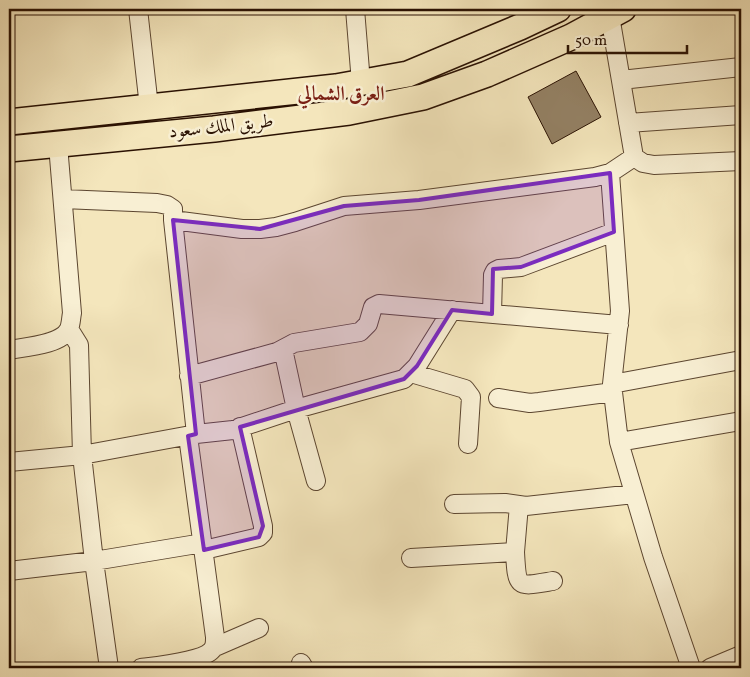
<svg xmlns="http://www.w3.org/2000/svg" width="750" height="677" viewBox="0 0 750 677" font-family="Vollkorn,Amiri,serif">
  <style>
    .building { fill: #938063; stroke: #2a1102 }
    .lines { fill: none; stroke-linecap: round; stroke-linejoin: round }
    .minor-casing { stroke: #5c4630; stroke-width: 20 }
    .highway-casing { stroke: #2a1102; stroke-width: 28 }
    .minor { stroke: #f8efd3; stroke-width: 18 }
    .highway { stroke: #f4e6bc; stroke-width: 25 }
    .marked { fill: #7b2cbf; fill-opacity: 0.2; stroke: #7b2cbf; stroke-width: 4; stroke-linejoin: round }
    .labels { text-anchor: middle; dominant-baseline: central; stroke-width: 5; stroke-linejoin: round; paint-order: stroke }
    .street-label { font-size: 19px; fill: #2a1102; stroke: #f8efd3 }
    .neighbourhood-label { font-size: 20px; font-weight: bold; fill: #7a1f14; stroke: #f8efd3 }
  </style>
  <rect width="100%" height="100%" fill="#f4e6bc"/>
  <filter id="stains"><feTurbulence type="fractalNoise" baseFrequency=".004" numOctaves="4"/><feColorMatrix values="0 0 0 0 .2 0 0 0 0 .09 0 0 0 0 .02 0 0 0 .5 -.17"/></filter>
  <radialGradient id="worn" r=".72"><stop offset=".6" stop-color="#630" stop-opacity="0"/><stop offset="1" stop-color="#630" stop-opacity=".3"/></radialGradient>
  <path class="building" d="M576 71 601 117 552 144 528 97Z"/>
  <g class="lines">
    <g class="minor-casing">
      <path id="minor" d="M138 9 149 107
        M355 9 361 83
        M610 16 634 157 643 163 654 165 741 161
        M621 80 741 67
        M628 123 741 115
        M610 173 620 311 612 384 619 442 653 557 691 668
        M63 199 157 203 167 205 173 209V220L242 229H260L276 227 295 222 344 206 419 200 595 177 610 173 634 157
        M492 314 493 275 495 271 499 269 521 267 614 232
        M69 329 79 345 82 455 94 561 109 668
        M283 349 296 409 316 481
        M9 350C25 347 61 345 69 329 71 324 71 318 72 313L58 145
        M411 373 465 389 471 397 468 444
        M189 376 277 352 294 343 360 332 368 324 373 307 379 304 619 325
        M612 384 741 360
        M498 398 530 403 539 402 613 392
        M196 434 233 430 296 409 404 379 417 366 452 310
        M619 442 741 421
        M9 462 82 455 196 434 173 220
        M454 504 505 503 526 506 634 494
        M204 550 259 537 263 533V526L240 427
        M515 552C517 589 517 587 553 581
        M411 558 515 552 519 505
        M9 571 94 561 203 543
        M215 647 259 628
        M301 663 304 668
        M141 668C156 666 201 661 211 651 215 647 215 643 215 637L188 436
        M710 668 741 655"/>
    </g>
    <g class="highway-casing">
      <path id="highway" d="M9 122 336 87 408 74 520 27 558 9
        M9 149 214 129 349 112 423 97 487 74 571 37 623 9"/>
    </g>
    <use href="#minor" class="minor"/>
    <use href="#highway" class="highway"/>
  </g>
  <path class="marked" d="M610 173 614 232 521 267 493 269 492 314 452 310 417 366 404 379 240 427 263 526 259 537 204 550 188 436 196 434 173 220 260 229 344 206 419 200Z"/>
  <g class="labels">
    <g class="street-label">
      <text transform="translate(221 127) rotate(-6)">طريق الملك سعود</text>
    </g>
    <g class="neighbourhood-label">
      <text x="341" y="95">العرق الشمالي</text>
    </g>
  </g>
  <rect width="750" height="677" fill="none" stroke="#f4e6bc" stroke-width="30"/>
  <rect x="10" y="10" width="730" height="657" fill="none" stroke="#2a1102" stroke-width="2.5"/>
  <rect x="15" y="15" width="720" height="647" fill="none" stroke="#2a1102"/>
  <path d="M568 45v8h119v-8" fill="none" stroke="#2a1102" stroke-width="2.5"/>
  <text x="575" y="45" font-size="15" fill="#2a1102" stroke="#f8efd3" stroke-width="4" paint-order="stroke">50 m</text>
  <rect width="100%" height="100%" filter="url(#stains)"/>
  <rect width="100%" height="100%" fill="url(#worn)"/>
</svg>
